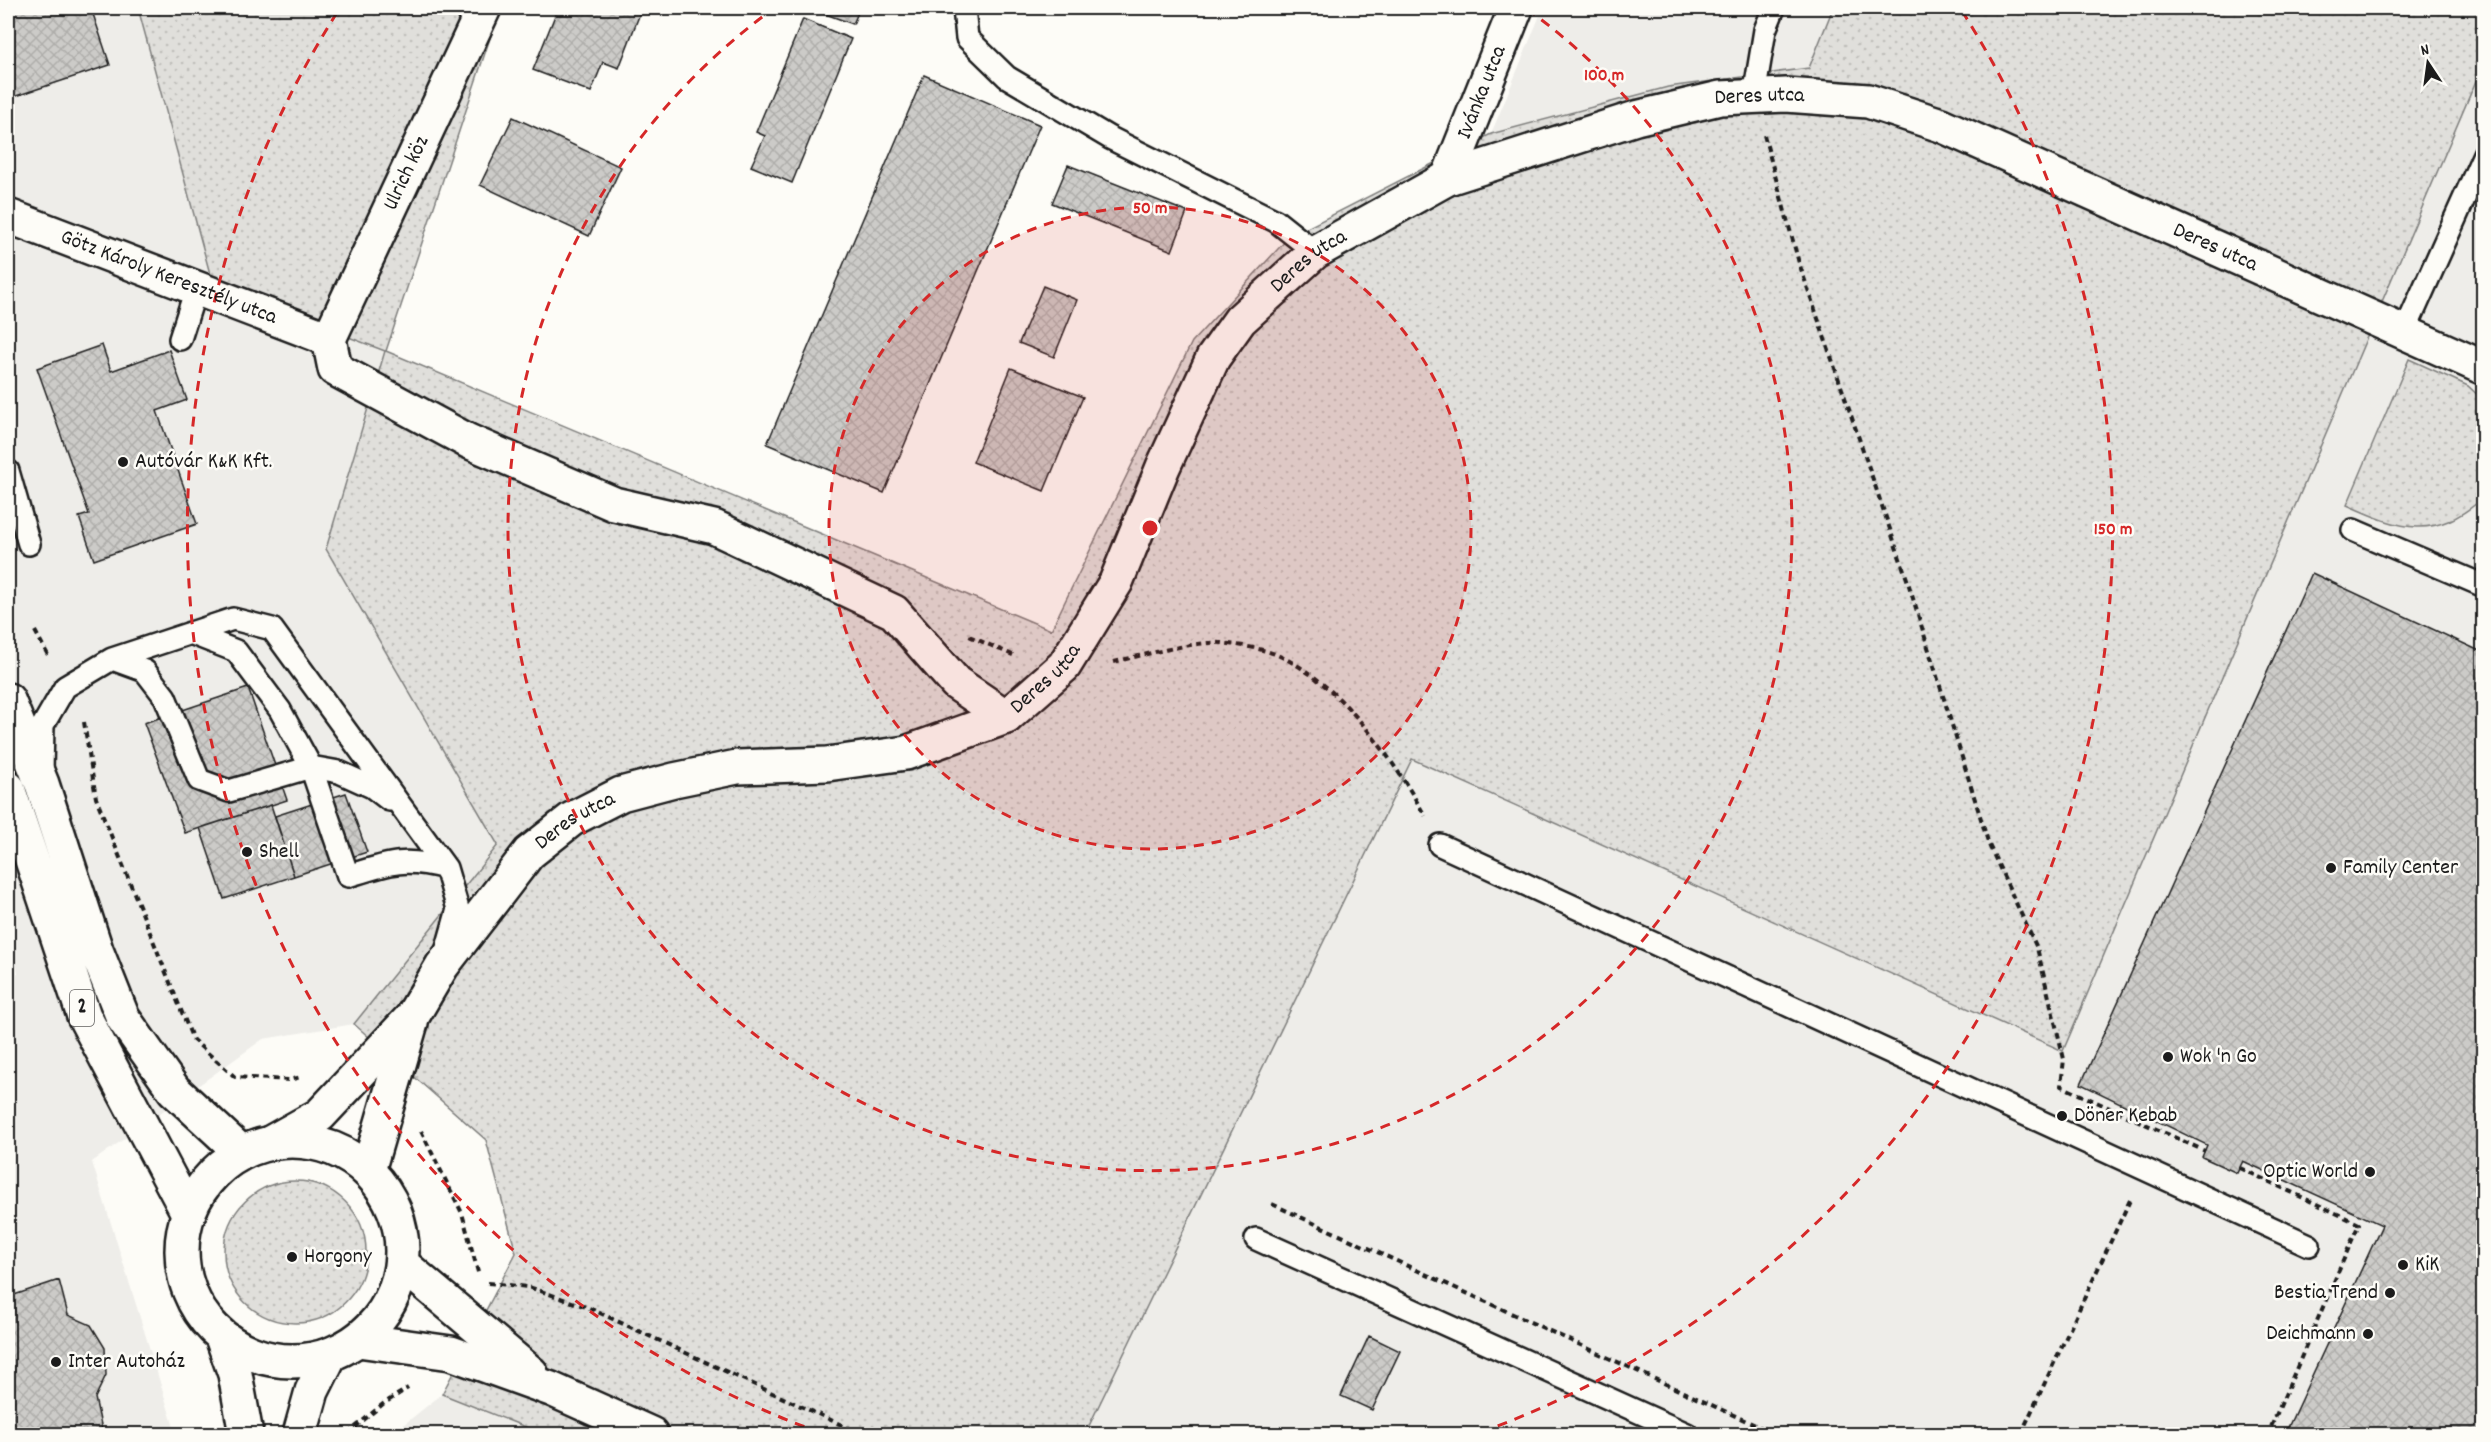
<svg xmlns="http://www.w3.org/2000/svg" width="2491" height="1442" viewBox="0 0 2491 1442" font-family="Dekko,sans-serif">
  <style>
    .built { fill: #eeede9 }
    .grass { fill: url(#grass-dots); stroke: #7e7e7c; stroke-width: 1.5 }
    .building { fill: url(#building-cross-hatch); stroke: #1c1c1c; stroke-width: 1.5 }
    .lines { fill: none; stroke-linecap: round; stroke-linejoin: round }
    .lane-casing { stroke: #1c1c1c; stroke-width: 26 }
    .street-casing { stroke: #1c1c1c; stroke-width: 38 }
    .primary-casing { stroke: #1c1c1c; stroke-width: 38 }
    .path { stroke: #1c1c1c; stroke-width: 4; stroke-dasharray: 6 4.5; stroke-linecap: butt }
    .lane { stroke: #fdfcf7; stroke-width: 21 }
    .street { stroke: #fdfcf7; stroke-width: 33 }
    .primary { stroke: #fdfcf7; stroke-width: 33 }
    .ring { fill: none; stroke: #d62828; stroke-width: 3; stroke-dasharray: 10 8 }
    .poi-dot { fill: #1c1c1c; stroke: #fdfcf7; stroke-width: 2 }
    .labels { text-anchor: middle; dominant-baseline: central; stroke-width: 5; stroke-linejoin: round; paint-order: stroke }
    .shield { fill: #fdfcf7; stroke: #605f5e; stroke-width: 1.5 }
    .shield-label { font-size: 21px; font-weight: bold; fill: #1c1c1c }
    .street-label { font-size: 22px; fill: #1c1c1c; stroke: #fdfcf7 }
    .poi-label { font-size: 22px; fill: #1c1c1c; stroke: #fdfcf7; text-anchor: start }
    .centre { fill: #d62828; stroke: #fdfcf7; stroke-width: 3 }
    .ring-label { font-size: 18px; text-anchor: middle; font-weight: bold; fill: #d62828; stroke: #fdfcf7; stroke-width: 5; stroke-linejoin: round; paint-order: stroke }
  </style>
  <defs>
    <pattern id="grass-dots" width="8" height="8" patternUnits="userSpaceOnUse" patternTransform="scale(1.5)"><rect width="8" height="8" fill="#e0dfdb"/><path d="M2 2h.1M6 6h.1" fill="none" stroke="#c0bfbb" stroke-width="1.8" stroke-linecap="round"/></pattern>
    <pattern id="building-cross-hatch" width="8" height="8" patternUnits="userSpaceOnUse" patternTransform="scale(1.5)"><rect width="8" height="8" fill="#cccbc8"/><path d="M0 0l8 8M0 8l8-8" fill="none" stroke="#afaeab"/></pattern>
  </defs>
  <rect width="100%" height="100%" fill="#fdfcf7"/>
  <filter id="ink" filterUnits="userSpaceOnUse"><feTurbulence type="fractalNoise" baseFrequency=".0167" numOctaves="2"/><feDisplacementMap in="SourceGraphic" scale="12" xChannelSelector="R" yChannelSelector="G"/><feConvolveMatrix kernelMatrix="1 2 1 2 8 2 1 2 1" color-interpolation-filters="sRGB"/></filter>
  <g filter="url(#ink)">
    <path class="built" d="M8 8H138L213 285 386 351 326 549 498 845 354 1024 263 1039 92 1162 176 1434H8V976L18 973 8 937Z
      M1543 8H1833L1809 68 1668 87 1491 134Z
      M2483 62V1434H1085L1412 759 2063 1051Z
      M442 1394 543 1434H392Z"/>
    <path class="grass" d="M138 8H500L386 351 1051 630 1192 342 1289 237 1491 134 1668 87 1809 68 1833 8H2483L2484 62 2063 1051 1412 759 1085 1434H543L442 1394 516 1253 486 1140 354 1024 498 845 326 549 385 351 213 285Z
      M2409 359 2468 386 2483 400V498C2434 541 2402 530 2347 505Z
      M224 1252a71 71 0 1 1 142 0a71 71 0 1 1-142 0Z"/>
    <path class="building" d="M8 8H91L110 65 13 97 8 80Z
      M558 8H642L619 68 603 62 591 92 533 70Z
      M809 8H860L853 24Z
      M803 19 851 39 792 183 751 166 765 136 756 132Z
      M924 75 1040 125 884 493 767 444Z
      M513 117 621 167 589 236 480 185Z
      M1068 165 1187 212 1172 251 1052 203Z
      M1043 286 1077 300 1054 357 1019 343Z
      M102 345 111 371 169 350 187 400 157 411 197 524 94 560 79 517 89 514 37 368Z
      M1011 368 1083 397 1044 491 973 462Z
      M2312 573 2484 653V1434H2285L2382 1225 2243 1161 2237 1173 2202 1157 2207 1145 2081 1084Z
      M248 688 287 800 185 833 144 723Z
      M346 793 367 852 294 876 275 816Z
      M271 805 294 876 224 899 200 828Z
      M59 1280 68 1315 91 1325 105 1348 106 1375 95 1398 103 1434H8V1297Z
      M1369 1336 1400 1351 1372 1410 1341 1396Z"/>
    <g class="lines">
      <g class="lane-casing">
        <path id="lane" d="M964 8 967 38 1007 77 1110 138 1276 221 1315 252
          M1754 96 1765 30 1774 8
          M2404 333 2484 154
          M180 339 196 289
          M8 471 29 544
          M2353 530 2484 586
          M190 633 236 651 280 710 311 767 348 876C389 863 403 857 446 868
          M112 659 145 671 165 697 199 780 229 791 311 767 339 772 372 787 389 800
          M42 772 43 725 65 687 112 659 233 619 272 629 446 868 458 909 447 948
          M1440 845 2309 1245
          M1256 1239 1687 1434"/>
      </g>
      <g class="street-casing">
        <g id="street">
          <path id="s1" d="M1448 178 1516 8"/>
          <path id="s2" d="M8 216 329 339"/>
          <path d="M329 339 335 369 468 441 614 504 714 527 894 612 956 683 1006 717"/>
          <path id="s3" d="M329 339 484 8"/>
          <path id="s4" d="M270 1143 320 1115 412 1017 442 966 529 853 572 819 621 794 674 780 737 767 827 764 906 753 1006 717 1064 666 1116 582 1163 467 1213 358 1240 320 1315 252 1448 178 1636 118 1720 98 1786 95 1868 101 1941 125 2484 368"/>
          <path d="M368 1171 411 1023"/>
          <path d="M402 1264 531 1373"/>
          <path d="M358 1340 451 1353 551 1389 651 1434"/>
        </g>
      </g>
      <g class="primary-casing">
        <path id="primary" d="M8 700 42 784 96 950 123 1018 174 1090 241 1152
          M8 788 84 1016 188 1213
          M182 1251a110 110 0 1 1 220 0a110 110 0 1 1-220 0Z
          M222 1337 235 1374 246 1434
          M300 1434 312 1391 330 1355"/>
      </g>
      <path class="path" d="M1764 135 1799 263 1907 579 1989 845 2037 948 2064 1059 2061 1086 2205 1151
        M35 631 49 657
        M969 636 1015 656
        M1114 662C1139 656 1199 640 1222 643 1238 645 1260 648 1275 654 1338 680 1393 758 1425 816
        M84 722 96 798 193 1040 235 1077 289 1080 301 1077
        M421 1131 462 1213 479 1276
        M2240 1168 2359 1224 2268 1434
        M1272 1204 1775 1434
        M488 1283 529 1287 589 1308 861 1434
        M347 1434 383 1404 408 1388
        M2021 1434 2131 1198"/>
      <use href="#lane" class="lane"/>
      <use href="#street" class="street"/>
      <use href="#primary" class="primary"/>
    </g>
  </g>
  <circle cx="1150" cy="528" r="321" fill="#d62828" fill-opacity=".12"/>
  <g class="ring">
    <circle cx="1150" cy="528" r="321"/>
    <path d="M1527 9A642 642 0 1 1 773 9"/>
    <path d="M821 1433A963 963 0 0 1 338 11M1962 11A963 963 0 0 1 1479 1433"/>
  </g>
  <g class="poi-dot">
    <circle cx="123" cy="462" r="6"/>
    <circle cx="247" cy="852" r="6"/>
    <circle cx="2331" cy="868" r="6"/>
    <circle cx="2168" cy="1057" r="6"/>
    <circle cx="2062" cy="1116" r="6"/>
    <circle cx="2370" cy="1172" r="6"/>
    <circle cx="292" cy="1257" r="6"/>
    <circle cx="2403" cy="1265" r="6"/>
    <circle cx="2390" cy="1293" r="6"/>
    <circle cx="2368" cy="1334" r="6"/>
    <circle cx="56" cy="1362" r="6"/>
  </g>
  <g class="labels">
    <rect class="shield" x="70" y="990" width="24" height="36" rx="4.5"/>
    <g class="shield-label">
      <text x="82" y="1008">2</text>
    </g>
    <g class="street-label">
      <text stroke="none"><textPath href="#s1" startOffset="92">Ivánka utca</textPath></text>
      <text stroke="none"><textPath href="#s4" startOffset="1942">Deres utca</textPath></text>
      <text stroke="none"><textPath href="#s3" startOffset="183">Ulrich köz</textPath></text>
      <text stroke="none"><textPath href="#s4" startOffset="2428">Deres utca</textPath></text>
      <text stroke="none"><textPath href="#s4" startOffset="1456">Deres utca</textPath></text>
      <text stroke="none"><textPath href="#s2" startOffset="172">Götz Károly Keresztély utca</textPath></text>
      <text stroke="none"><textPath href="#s4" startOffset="954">Deres utca</textPath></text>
      <text stroke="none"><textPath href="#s4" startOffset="450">Deres utca</textPath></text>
    </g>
    <g class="poi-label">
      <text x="135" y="462">Autóvár K&amp;K Kft.</text>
      <text x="259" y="852">Shell</text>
      <text x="2343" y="868">Family Center</text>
      <text x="2180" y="1057">Wok 'n Go</text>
      <text x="2074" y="1116">Döner Kebab</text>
      <text x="2358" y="1172" text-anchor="end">Optic World</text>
      <text x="304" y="1257">Horgony</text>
      <text x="2415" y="1265">KiK</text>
      <text x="2378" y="1293" text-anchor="end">Bestia Trend</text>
      <text x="2356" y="1334" text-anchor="end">Deichmann</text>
      <text x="68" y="1362">Inter Autoház</text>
    </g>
  </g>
  <circle cx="1150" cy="528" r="9" class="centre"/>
  <g class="ring-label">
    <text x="1604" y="80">100 m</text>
    <text x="1150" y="213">50 m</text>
    <text x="2113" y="534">150 m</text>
  </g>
  <rect width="2491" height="1442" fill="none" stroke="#fdfcf7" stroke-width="30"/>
  <rect x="15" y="15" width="2461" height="1412" fill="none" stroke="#1c1c1c" stroke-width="2" filter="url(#ink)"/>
  <g transform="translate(2428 63) rotate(347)" stroke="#fdfcf7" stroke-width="4.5" paint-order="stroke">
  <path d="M0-4.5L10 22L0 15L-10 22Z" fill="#1c1c1c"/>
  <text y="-9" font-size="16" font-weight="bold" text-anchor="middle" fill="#1c1c1c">N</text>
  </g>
</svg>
